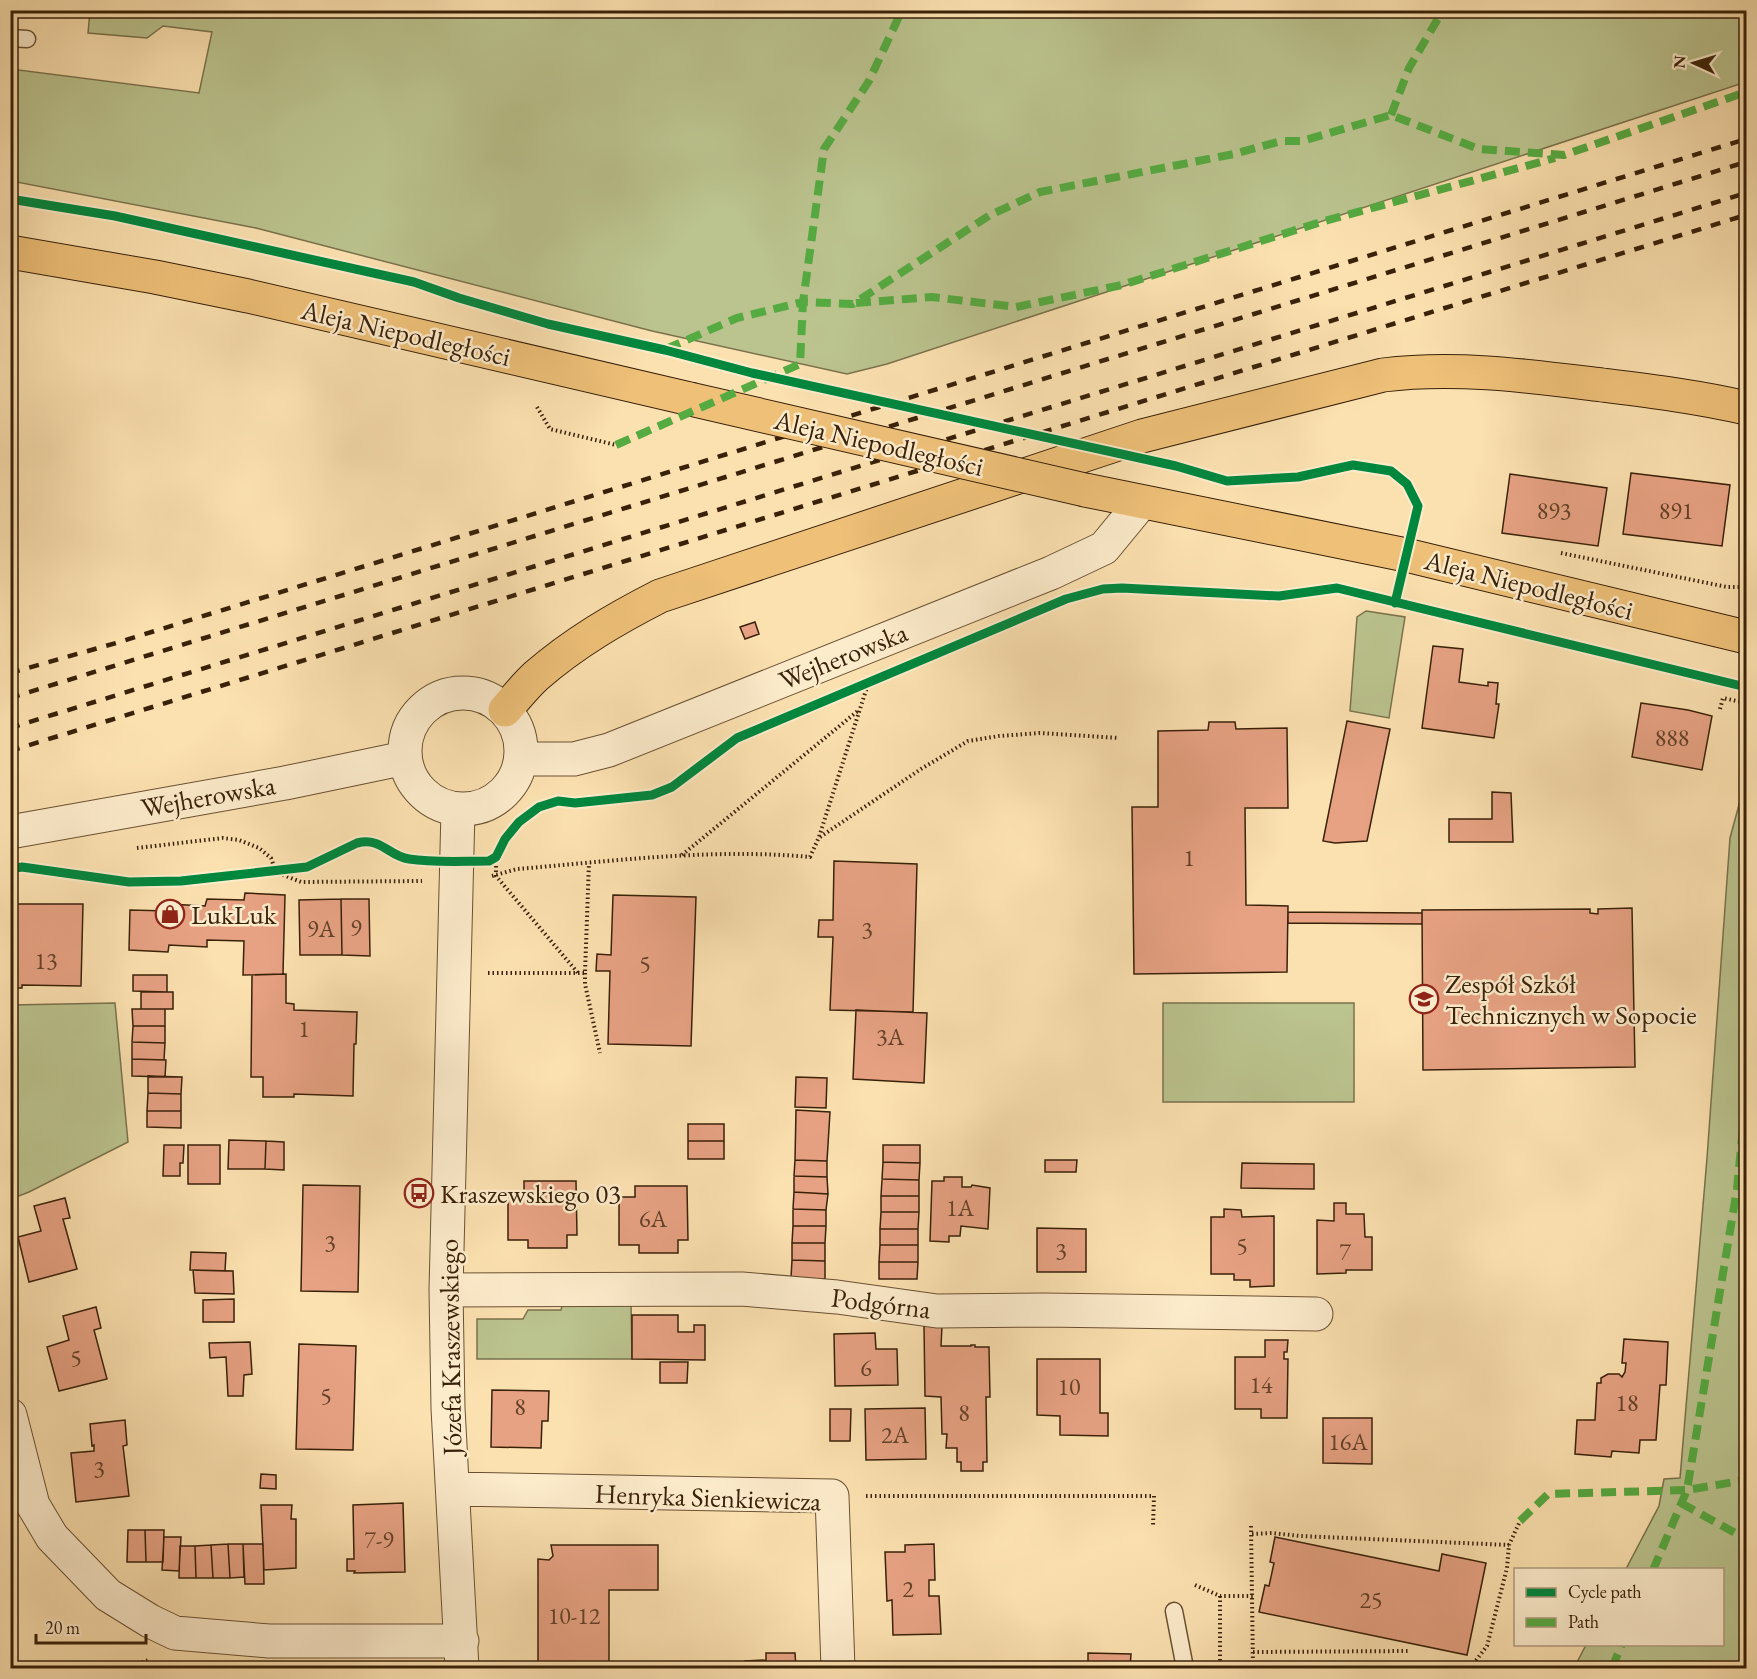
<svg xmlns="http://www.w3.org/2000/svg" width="1757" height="1679" viewBox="0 0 1757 1679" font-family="'EB Garamond',serif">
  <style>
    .green { fill: #bbc38e; stroke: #7a724c; stroke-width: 1.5 }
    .building { fill: #e7a283; stroke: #392109; stroke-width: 1.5 }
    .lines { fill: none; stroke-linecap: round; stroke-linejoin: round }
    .service-casing { stroke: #6a5133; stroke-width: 19 }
    .minor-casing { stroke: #6a5133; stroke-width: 35 }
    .tertiary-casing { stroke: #6a5133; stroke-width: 35 }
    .primary-casing { stroke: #392109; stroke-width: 35 }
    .path { stroke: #392109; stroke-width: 4; stroke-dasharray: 1.5 3; stroke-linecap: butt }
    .service { stroke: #fdeccc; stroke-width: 16 }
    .minor { stroke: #fdeccc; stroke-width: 33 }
    .tertiary { stroke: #fdeccc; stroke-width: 33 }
    .primary { stroke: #eec078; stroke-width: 33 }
    .rail { stroke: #392109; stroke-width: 4.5; stroke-dasharray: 10 10; stroke-linecap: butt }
    .primary-bridge-casing { stroke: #392109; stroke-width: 35; stroke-linecap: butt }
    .primary-bridge { stroke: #eec078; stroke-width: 33 }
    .quiet { stroke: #55aa41; stroke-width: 8; stroke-dasharray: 15 8; stroke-linecap: butt }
    .cycleway-casing { stroke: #fdeccc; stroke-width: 13 }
    .cycleway { stroke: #00873e; stroke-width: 9 }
    .labels { text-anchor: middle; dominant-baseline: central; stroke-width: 5; stroke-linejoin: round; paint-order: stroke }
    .number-label { font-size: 24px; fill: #644128 }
    .street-label { font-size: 27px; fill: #392109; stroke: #fdeccc }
    .poi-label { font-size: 27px; fill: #392109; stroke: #fdeccc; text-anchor: start }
  </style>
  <rect width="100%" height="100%" fill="#fce1b0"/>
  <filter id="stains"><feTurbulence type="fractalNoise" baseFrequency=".00333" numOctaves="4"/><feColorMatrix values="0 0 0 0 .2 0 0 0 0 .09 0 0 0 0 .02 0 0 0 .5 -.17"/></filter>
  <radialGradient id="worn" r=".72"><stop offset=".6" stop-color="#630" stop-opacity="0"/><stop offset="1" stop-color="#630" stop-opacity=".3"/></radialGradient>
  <path class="green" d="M90 11 1746 10V82L887 364 847 374 652 331 256 228 11 181V69L199 93 212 32 163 26 147 38 88 33Z
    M1366 611 1405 617 1389 718 1350 711 1357 617Z
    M1746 779V1668H1574L1586 1645 1722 1644V1570L1626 1569 1659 1506 1664 1479 1680 1478 1707 1158 1730 838Z
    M115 1003 128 1142 29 1192 11 1199V1005Z
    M1163 1003H1354V1102H1163Z
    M631 1302 632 1359H477V1319H523L528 1310H561L562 1306Z"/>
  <path class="building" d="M1631 473 1730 485 1722 546 1623 534Z
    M1510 474 1607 488 1598 546 1502 533Z
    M755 622 759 634 745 639 740 627Z
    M1433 646 1463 649 1459 682 1488 686V682L1498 683 1496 704H1499L1494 738 1422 728Z
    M1641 703 1688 710 1712 716 1702 770 1632 757Z
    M1347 721 1390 729 1367 841 1335 843 1323 841Z
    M1209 722H1235L1236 729 1287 728 1288 808H1245L1246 905 1288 906 1287 972 1134 974 1132 807H1158V731L1208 730Z
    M1492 792 1511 793 1513 842H1449V819H1492Z
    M834 861 917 864 913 1012 830 1010 833 937H818L819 920H833Z
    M245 893 285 895 283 974 243 975 244 941 207 940V947L169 945 168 952 129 950 130 910 168 911 169 904 205 906 207 899 244 900Z
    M613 895 696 897 691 1046 608 1044 610 971H596L597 954 611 955Z
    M341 899H369L370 956 342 955Z
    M341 899 342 955H300L299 900Z
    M10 904H83L81 986 22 985V988H10Z
    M1632 908 1635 1067 1423 1070 1422 910 1590 909V913L1598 914V909Z
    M1288 912 1422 913V924L1288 923Z
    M286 974V1003L294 1004V1010L357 1012 356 1044H354L353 1096 294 1094V1097H263V1077H251L252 975Z
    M133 975H167V992L133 991Z
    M141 992H173V1009H141Z
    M132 1009H165V1026H133Z
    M856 1010 927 1013 924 1083 853 1079Z
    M133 1026H165V1043L132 1042Z
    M132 1042 165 1043 164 1060 132 1059Z
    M132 1059 166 1060 165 1077 132 1076Z
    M148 1076 182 1077 181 1094 148 1093Z
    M796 1077 827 1078 826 1108 795 1107Z
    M148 1093 181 1094V1111H147Z
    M796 1110 830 1112 827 1161 795 1160Z
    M147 1111H181V1128L147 1127Z
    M688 1124H724V1141H688Z
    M229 1140 266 1141 265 1169H228Z
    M266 1141 284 1142V1170L265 1169Z
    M688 1141H724V1159H688Z
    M164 1145H184L183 1163H180V1176H163Z
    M188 1145H220V1184H188Z
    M883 1145H920V1163L883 1162Z
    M795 1160 827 1161V1177L794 1176Z
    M1045 1160H1077L1076 1172H1045Z
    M883 1162 920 1163 919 1180 882 1179Z
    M1242 1163 1314 1164V1189L1241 1188Z
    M794 1176 827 1177 828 1194 794 1192Z
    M944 1177H962V1187H971L972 1185 990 1188 988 1229 961 1226 960 1236H949V1242L930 1241 932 1181H944Z
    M882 1179 919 1180V1196H881Z
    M524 1181H576L577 1235H567V1248H528V1240H508V1192H524Z
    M303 1185 360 1186 358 1292 301 1291Z
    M635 1186H687L688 1240H678V1253H639V1245H619V1197H635Z
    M794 1192 828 1194 826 1210 793 1209Z
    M881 1196H919V1212H881Z
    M65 1198 70 1218 63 1219 77 1269 29 1282 18 1237 41 1231 34 1206Z
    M1334 1203H1346V1214H1364L1365 1237H1372V1270H1346V1273L1317 1274V1220L1334 1221Z
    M793 1209 826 1210V1226H793Z
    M1224 1209 1241 1210 1242 1217 1274 1216V1286L1250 1287V1280H1234V1274H1211V1217H1224Z
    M881 1212H919L918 1229H880Z
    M793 1226H826L825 1243H792Z
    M1037 1228 1086 1229V1272H1037Z
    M880 1229H918V1245H880Z
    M792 1243H825V1261L792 1260Z
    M880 1245H918V1262H879Z
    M191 1252 226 1253 225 1271 190 1270Z
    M792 1260 825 1261V1279L791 1278Z
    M879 1262H918L917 1279H879Z
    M193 1270 233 1271 234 1294 195 1293Z
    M234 1299V1322H203V1300Z
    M96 1307 101 1328 94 1330 107 1379 59 1391 47 1347 69 1340 63 1316Z
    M632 1315H678V1332H694V1325H705V1360L632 1359Z
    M924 1326H942L941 1346H971V1345H975V1347H989L990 1397H986L987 1462H983V1471H961V1462H957V1448H946L947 1434H942L941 1397 925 1396Z
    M875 1333 876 1349H897L898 1385 835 1386 834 1334Z
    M1624 1339 1668 1342 1666 1385H1660L1656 1440H1640L1639 1453 1612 1451 1611 1457 1575 1454 1577 1420H1595L1597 1383H1601V1378L1608 1374H1619L1622 1377 1625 1372 1626 1363H1622Z
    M1265 1340H1288L1287 1352H1284V1359H1288L1287 1418H1261V1409H1235V1357H1265Z
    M250 1342 252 1374 244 1375 243 1396H228L226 1357 210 1358 209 1343Z
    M299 1344 356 1346 353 1450 296 1449Z
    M1037 1359H1100V1413H1108V1436L1060 1435V1416L1037 1415Z
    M660 1362H688L687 1383H660Z
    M492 1390 549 1391 548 1421H542L541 1448 491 1447Z
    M925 1408 926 1459 866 1460 865 1409Z
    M830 1409H851L850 1441H830Z
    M1323 1418H1372V1464L1323 1463Z
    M125 1420 127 1445 123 1446 129 1496 76 1502 71 1453 94 1451V1445L92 1446 90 1424Z
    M261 1474 276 1475V1489L260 1488Z
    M403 1503 405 1572 354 1573 355 1571H347V1559H354L353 1505Z
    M261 1505H292L291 1519H296V1568L264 1570Z
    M128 1530H145L146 1562H127Z
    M145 1530H164L163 1562H146Z
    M164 1537H181L179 1571 162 1570Z
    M1275 1537 1439 1571 1442 1554 1486 1563 1467 1655 1259 1612 1265 1585 1269 1586 1274 1563 1270 1562Z
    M228 1544 230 1578H213L211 1545Z
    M228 1544H243L244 1577 230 1578Z
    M243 1544H263L264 1584H245Z
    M934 1544 935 1580H929V1596H939L941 1634 893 1635 892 1600 887 1601 885 1552H905V1545Z
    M211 1545 213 1578H196L195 1546Z
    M551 1545H658V1590H609V1668H538V1559L549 1560 553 1556Z
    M180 1546H195L196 1578H179Z
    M766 1653H795L796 1668H745V1661L766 1660Z
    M1088 1653 1131 1654 1130 1668H1088Z
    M212 1663 247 1664 246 1668H212Z"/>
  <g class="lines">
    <g class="service-casing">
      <path id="service" d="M10 38 27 39
        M1174 1611 1185 1668"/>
    </g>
    <g class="minor-casing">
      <path id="minor" d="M458 810 446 1290 448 1408 462 1668
        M446 1290 742 1289 837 1297 937 1311 1044 1310 1316 1314
        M10 1415 33 1505 52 1537 108 1595 150 1621 175 1633 269 1641H462
        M453 1489 832 1496 838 1668"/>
    </g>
    <g class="tertiary-casing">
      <path id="tertiary" d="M405 751a58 58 0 1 1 116 0a58 58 0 1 1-116 0Z
        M521 759H574L609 750 1051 573 1104 548 1141 503
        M10 832 285 783 405 758"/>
    </g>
    <g class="primary-casing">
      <path id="primary" d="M10 252 155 277 248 296 690 399
        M1085 490 1406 555 1746 637
        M505 710C515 699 525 686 536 676 574 643 615 619 660 596L1142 436 1383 375C1456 366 1529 376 1602 385 1650 391 1699 397 1746 408"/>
    </g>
    <path class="path" d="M537 407 550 429 616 445
      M1561 553 1727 587H1746
      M1720 709 1723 698 1746 703
      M820 837 921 769 968 741 999 736 1040 733 1119 738
      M137 848 223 838 239 840 259 848 271 858 276 872 301 882 422 881
      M682 855 859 710
      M496 857V876L578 973
      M492 876 517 869C614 861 712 848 810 857L819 837 868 684
      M488 973H585L589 863
      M585 973V984L600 1053
      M866 1496H1154L1153 1527
      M1251 1526 1253 1668
      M1252 1534 1272 1533 1300 1536 1509 1545
      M1195 1585 1220 1596H1253
      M1220 1596V1668
      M1253 1652 1409 1651
      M125 1668 149 1660
      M1465 1668 1474 1663 1487 1646 1507 1568 1509 1545 1520 1521"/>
    <use href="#service" class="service"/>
    <use href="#minor" class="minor"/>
    <use href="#tertiary" class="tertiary"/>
    <use href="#primary" class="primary"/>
    <path class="rail" d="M10 673 116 643 1746 139
      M10 698 1746 162
      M10 728 1746 193
      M10 751 1746 215"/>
    <g class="primary-bridge-casing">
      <path id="primary-bridge" d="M690 399 1085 490"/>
    </g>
    <use href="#primary-bridge" class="primary-bridge"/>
    <path class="quiet" d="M1391 115 1409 68 1443 10
      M856 303 932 297 1016 307 1122 285 1321 222 1555 158
      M666 349 737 318 803 302 824 149 869 81 902 10
      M616 445 800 364 803 302 853 304 990 215 1040 192 1234 154 1281 141H1302L1391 115 1479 149 1564 155 1746 92
      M1681 1503 1746 1539
      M1520 1521 1548 1494 1687 1490 1746 1480
      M1653 1570 1687 1490 1737 1189 1746 1096
      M1612 1668 1622 1644"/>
    <g class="cycleway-casing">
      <path id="cycleway" d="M10 199 115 216 414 282 459 298 548 324 665 350 752 373 1176 466 1227 481 1298 477 1353 465 1391 471 1407 484 1418 506 1395 603
        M10 869 22 867 129 882 181 881 307 867 357 843C382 837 388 856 409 859 435 863 462 861 489 861L496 857 505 839 519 822 539 807 558 801 575 803 652 795 672 787 737 738 1066 599 1103 589 1122 588 1279 596 1337 588 1746 687"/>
    </g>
    <use href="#cycleway" class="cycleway"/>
  </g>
  <defs>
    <g id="shop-ring" transform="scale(1.5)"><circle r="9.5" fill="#fdeccc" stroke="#8f2418" stroke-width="1.5"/><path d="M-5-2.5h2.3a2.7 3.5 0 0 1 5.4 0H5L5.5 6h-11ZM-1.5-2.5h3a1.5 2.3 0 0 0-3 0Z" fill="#8f2418"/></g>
    <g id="school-ring" transform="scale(1.5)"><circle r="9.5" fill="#fdeccc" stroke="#8f2418" stroke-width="1.5"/><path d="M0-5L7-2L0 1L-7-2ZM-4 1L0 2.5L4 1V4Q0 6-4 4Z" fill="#8f2418"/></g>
    <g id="bus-ring" transform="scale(1.5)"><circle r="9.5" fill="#fdeccc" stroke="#8f2418" stroke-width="1.5"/><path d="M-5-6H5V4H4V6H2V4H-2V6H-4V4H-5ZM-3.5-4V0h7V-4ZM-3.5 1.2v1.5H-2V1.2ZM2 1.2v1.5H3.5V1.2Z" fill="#8f2418"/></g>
  </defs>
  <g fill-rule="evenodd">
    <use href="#shop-ring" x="170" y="914"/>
    <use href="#school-ring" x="1424" y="999"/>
    <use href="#bus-ring" x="419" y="1193"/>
  </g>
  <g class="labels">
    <g class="number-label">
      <text x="1554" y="510">893</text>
      <text x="1676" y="510">891</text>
      <text x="1672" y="737">888</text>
      <text x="1189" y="857">1</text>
      <text x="356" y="927">9</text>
      <text x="321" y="928">9A</text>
      <text x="867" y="929">3</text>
      <text x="46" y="960">13</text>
      <text x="645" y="963">5</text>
      <text x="304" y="1028">1</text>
      <text x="890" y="1036">3A</text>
      <text x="960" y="1207">1A</text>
      <text x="653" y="1218">6A</text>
      <text x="330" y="1242">3</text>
      <text x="1242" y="1245">5</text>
      <text x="1061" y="1250">3</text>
      <text x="1345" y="1251">7</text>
      <text x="76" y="1357">5</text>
      <text x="866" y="1367">6</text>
      <text x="1261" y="1384">14</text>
      <text x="1069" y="1386">10</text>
      <text x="326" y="1395">5</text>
      <text x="1627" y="1402">18</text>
      <text x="520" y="1406">8</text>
      <text x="964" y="1412">8</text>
      <text x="895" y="1434">2A</text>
      <text x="1348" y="1441">16A</text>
      <text x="99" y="1468">3</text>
      <text x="379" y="1539">7-9</text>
      <text x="908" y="1588">2</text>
      <text x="1371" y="1599">25</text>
      <text x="574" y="1615">10-12</text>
    </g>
    <g class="street-label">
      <text transform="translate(406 333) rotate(13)">Aleja Niepodległości</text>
      <text transform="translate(879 443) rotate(13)">Aleja Niepodległości</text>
      <text transform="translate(1529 585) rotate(14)">Aleja Niepodległości</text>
      <text transform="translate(843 656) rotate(-22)">Wejherowska</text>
      <text transform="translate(208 796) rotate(-10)">Wejherowska</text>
      <text transform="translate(881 1303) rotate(7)">Podgórna</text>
      <text transform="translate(450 1347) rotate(-91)">Józefa Kraszewskiego</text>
      <text transform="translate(708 1497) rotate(2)">Henryka Sienkiewicza</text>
    </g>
    <g class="poi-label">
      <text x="191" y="914">LukLuk</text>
      <text x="1445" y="983">Zespół Szkół<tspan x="1445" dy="31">Technicznych w Sopocie</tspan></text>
      <text x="440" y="1193">Kraszewskiego 03</text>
    </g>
  </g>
  <rect width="1757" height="1679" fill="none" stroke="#fce1b0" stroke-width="36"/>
  <rect x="12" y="12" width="1733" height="1655" fill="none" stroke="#392109" stroke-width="3"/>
  <rect x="18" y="18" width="1721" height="1643" fill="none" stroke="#392109" stroke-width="1.5"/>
  <rect x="1514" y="1568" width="210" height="78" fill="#fdeccc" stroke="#af9b7e" stroke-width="1.5"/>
  <rect x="1526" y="1588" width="30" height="9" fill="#00873e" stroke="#af9b7e" stroke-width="1.5"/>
  <text x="1568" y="1598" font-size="18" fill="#392109">Cycle path</text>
  <rect x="1526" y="1618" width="30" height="9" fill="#55aa41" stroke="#af9b7e" stroke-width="1.5"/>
  <text x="1568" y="1628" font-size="18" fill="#392109">Path</text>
  <g transform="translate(1694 63) rotate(274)" stroke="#fdeccc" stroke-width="4.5" paint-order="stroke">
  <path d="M0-4.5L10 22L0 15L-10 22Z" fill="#392109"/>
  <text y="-9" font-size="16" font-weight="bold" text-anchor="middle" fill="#392109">N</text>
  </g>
  <path d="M36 1634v9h110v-9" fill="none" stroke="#392109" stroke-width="3"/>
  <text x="45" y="1634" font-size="18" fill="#392109" stroke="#fdeccc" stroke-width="4.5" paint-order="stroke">20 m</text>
  <rect width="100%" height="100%" filter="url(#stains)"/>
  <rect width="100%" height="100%" fill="url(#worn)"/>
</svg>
